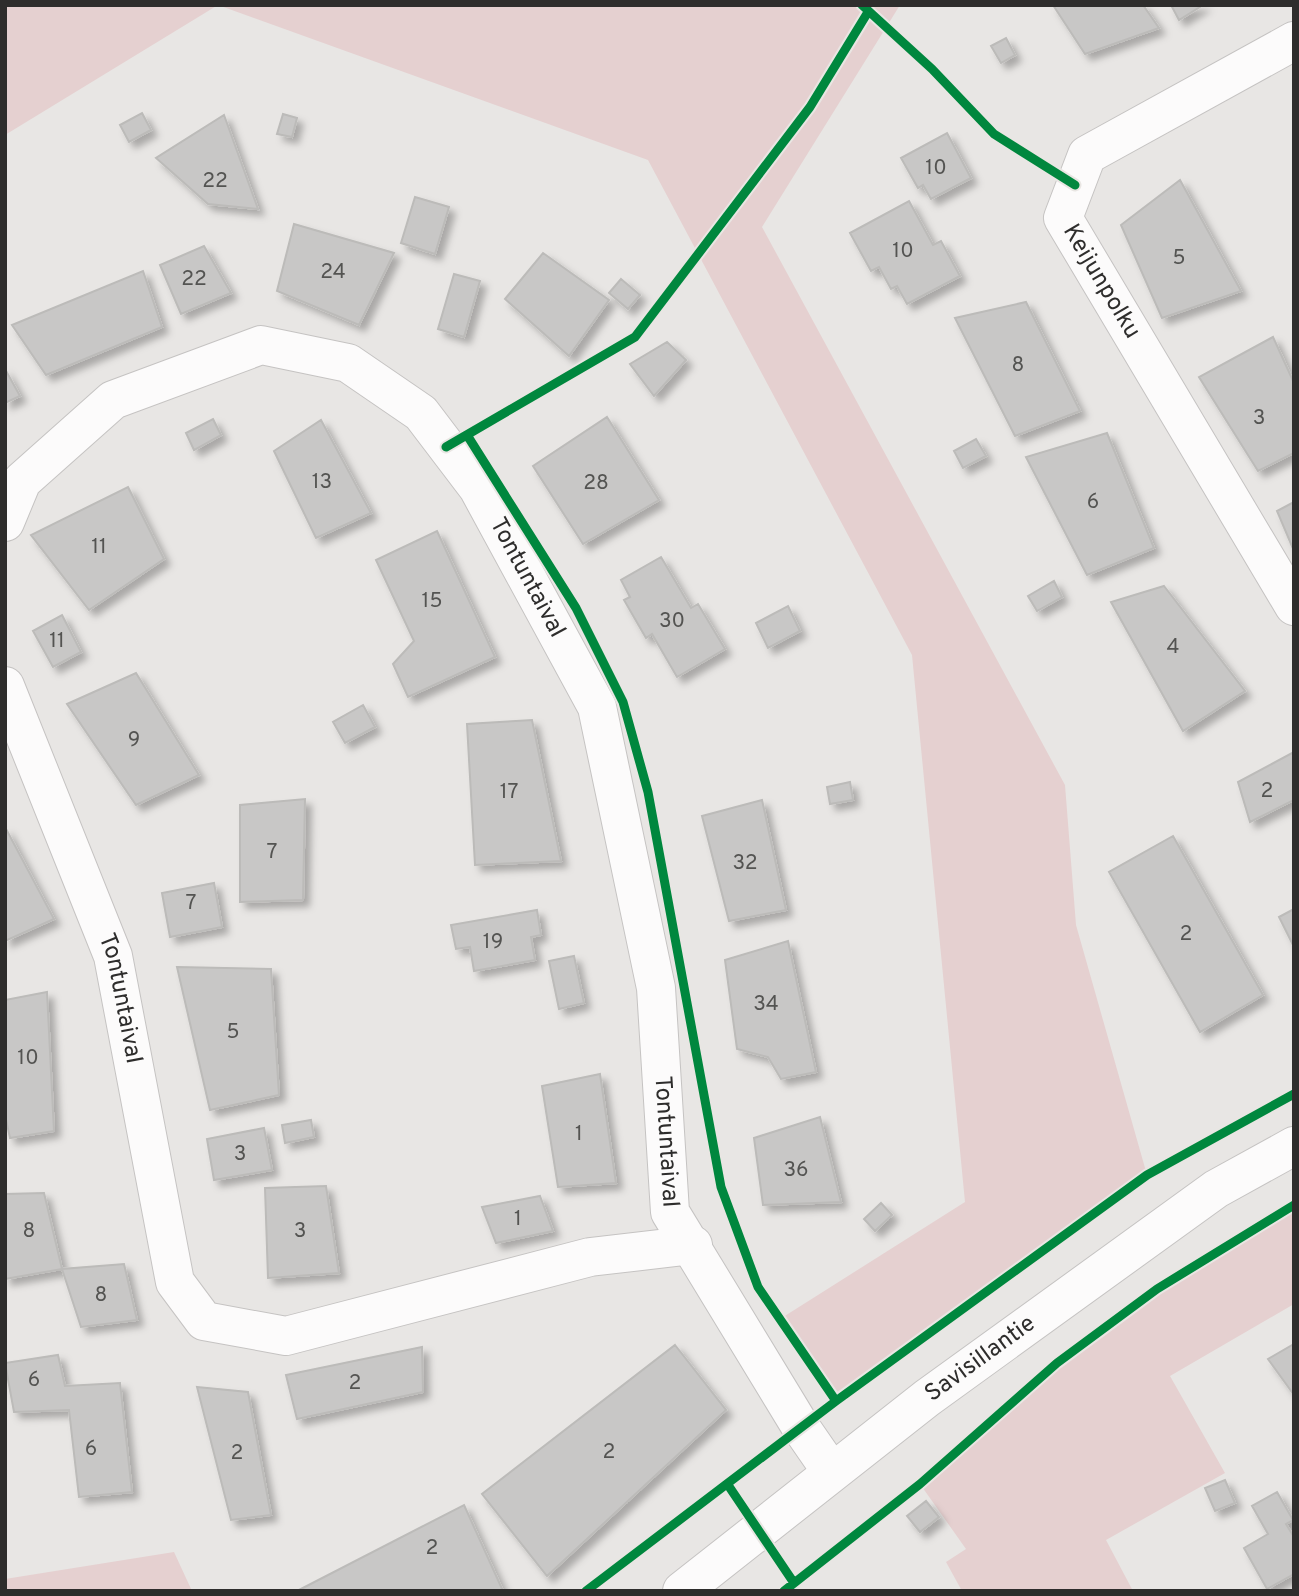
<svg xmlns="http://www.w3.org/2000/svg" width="1299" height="1596" viewBox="0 0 1299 1596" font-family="Overpass,sans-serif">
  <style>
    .green { fill: #e5d0d0 }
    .building { fill: #c8c7c6; stroke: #bcbbb9; stroke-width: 2; filter: url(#shadow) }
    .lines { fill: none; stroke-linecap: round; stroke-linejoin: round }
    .minor-casing { stroke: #c5c3c2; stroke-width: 40 }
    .minor { stroke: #fcfbfb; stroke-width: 38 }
    .cycleway-casing { stroke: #e9e6e3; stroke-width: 13 }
    .cycleway { stroke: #00873e; stroke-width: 9 }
    .labels { text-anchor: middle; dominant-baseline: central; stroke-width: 5; stroke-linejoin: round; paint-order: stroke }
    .number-label { font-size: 21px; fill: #545452 }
    .street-label { font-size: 24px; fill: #2e2d2c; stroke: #e9e6e3 }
  </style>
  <defs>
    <filter id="shadow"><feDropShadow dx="6" dy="6" stdDeviation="3.5" flood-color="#0004"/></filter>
  </defs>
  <rect width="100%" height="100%" fill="#e8e6e4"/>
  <path class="green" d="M5 5H218L5 135Z
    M218 5H900L762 227 1065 785 1076 925 1147 1175 836 1401 780 1319 965 1202 912 655 648 160Z
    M1294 1205V1304L1170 1376 1225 1473 1106 1540 1133 1591H962L946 1562 966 1549 920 1484C1040 1378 1152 1282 1294 1205Z
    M174 1552 192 1591H5V1579Z"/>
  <path class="building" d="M1053 5H1143L1159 28 1085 54Z
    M1171 5H1203L1179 20Z
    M1006 38 1015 55 1001 63 991 46Z
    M142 113 151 130 129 142 120 125Z
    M283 114 297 118 292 137 277 134Z
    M224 115 258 209 208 204 156 158Z
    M947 133 971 178 931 199 923 185 918 188 901 158Z
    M1180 180 1241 291 1162 318 1121 225Z
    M415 197 449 207 435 254 401 243Z
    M909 201 933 245 941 241 960 276 907 304 897 286 891 289 879 267 871 271 850 233Z
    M294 224 394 253 359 325 277 291Z
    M204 246 231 293 181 314 160 265Z
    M543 253 609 300 569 356 505 299Z
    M143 271 162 327 46 375 12 325Z
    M454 274 480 281 464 337 438 329Z
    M621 279 640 295 628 309 609 293Z
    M1026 302 1080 411 1015 436 955 318Z
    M1273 337 1294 383V453L1258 471 1199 377Z
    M667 342 686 360 654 396 630 364Z
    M5 369 20 396 5 403Z
    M607 417 659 500 583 544 533 466Z
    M213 419 221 435 194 450 186 433Z
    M321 420 371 513 316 538 274 451Z
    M1107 433 1154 548 1087 575 1026 457Z
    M976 439 986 456 963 468 954 451Z
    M128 487 164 559 89 610 31 535Z
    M1294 502V551L1277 511Z
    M437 531 495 657 408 697 393 664 414 641 376 560Z
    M661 557 691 608 698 604 725 649 677 677 652 634 646 638 624 600 630 597 621 580Z
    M1054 581 1062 597 1037 611 1028 596Z
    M1164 586 1245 691 1183 731 1111 602Z
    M788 606 800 631 768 648 756 623Z
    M62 615 81 652 53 667 33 631Z
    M136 673 199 775 136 805 67 704Z
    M363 705 375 727 345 743 333 722Z
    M532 720 561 861 475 865 467 724Z
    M1294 752V800L1250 822 1238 782Z
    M850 782 853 800 830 804 827 787Z
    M305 799 303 900 240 902V805Z
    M762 800 786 910 729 921 702 816Z
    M5 827 54 919 5 941Z
    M1173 836 1263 995 1200 1032 1109 872Z
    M214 883 222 927 170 937 162 893Z
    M1294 909V947L1279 917Z
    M537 910 541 935 531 937 535 960 474 971 470 947 456 949 451 925Z
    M788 941 816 1072 781 1079 768 1057 737 1049 725 960Z
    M574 956 584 1003 559 1009 549 961Z
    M177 967 271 969 279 1095 210 1110Z
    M47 992 54 1131 10 1138 5 1115V1000Z
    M600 1074 616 1183 558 1187 542 1086Z
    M820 1117 841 1202 763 1205 754 1138Z
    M311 1120 314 1137 285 1143 282 1125Z
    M264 1128 272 1170 214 1180 207 1139Z
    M326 1186 339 1273 268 1278 265 1188Z
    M44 1193 62 1269 5 1279V1194Z
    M540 1196 553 1231 496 1243 482 1207Z
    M881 1203 892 1215 875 1231 864 1219Z
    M124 1264 137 1320 81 1327 62 1269Z
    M1294 1344V1395L1268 1359Z
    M675 1345 726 1410 547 1576 482 1494Z
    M422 1347 423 1392 297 1419 286 1375Z
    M58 1355 65 1386 120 1383 132 1492 79 1497 69 1410 14 1412 5 1363Z
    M197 1387 248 1392 271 1515 231 1520Z
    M1225 1480 1235 1503 1215 1511 1205 1488Z
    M1277 1492 1293 1520 1286 1524 1294 1537V1574L1267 1589 1244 1548 1268 1534 1252 1506Z
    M926 1501 939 1517 920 1532 907 1516Z
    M464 1505 503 1591H297Z"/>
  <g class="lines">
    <g class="minor-casing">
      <g id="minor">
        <path id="s1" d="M1294 41 1087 155 1063 218 1294 606"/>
        <path id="s2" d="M5 522 22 481 113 400 261 345 348 363 421 413 478 488 597 707 656 988 670 1212 802 1429 831 1471"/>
        <path id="s3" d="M5 686 113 956 175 1282 204 1321 286 1336 590 1257 693 1245"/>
        <path id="s4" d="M682 1591 927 1398 1216 1189 1294 1146"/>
      </g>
    </g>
    <use href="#minor" class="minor"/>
    <g class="cycleway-casing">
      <path id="cycleway" d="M862 5 932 69 994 134 1075 185
        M467 435 576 608 623 702 648 792 721 1187 758 1287 836 1401
        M446 447 635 337 810 107 868 12
        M728 1485 794 1583
        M586 1591 836 1401 1147 1175 1294 1094
        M784 1591 920 1484 1057 1363 1157 1289 1294 1205"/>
    </g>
    <use href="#cycleway" class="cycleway"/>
  </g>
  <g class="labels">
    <g class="number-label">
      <text x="936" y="168">10</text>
      <text x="215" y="181">22</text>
      <text x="903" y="251">10</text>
      <text x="1179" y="258">5</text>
      <text x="333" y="272">24</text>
      <text x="194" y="279">22</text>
      <text x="1018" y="365">8</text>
      <text x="1259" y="418">3</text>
      <text x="322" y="482">13</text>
      <text x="596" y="483">28</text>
      <text x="1093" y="502">6</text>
      <text x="99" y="547">11</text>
      <text x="432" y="601">15</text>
      <text x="672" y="621">30</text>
      <text x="57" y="641">11</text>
      <text x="1173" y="647">4</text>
      <text x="134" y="740">9</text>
      <text x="1267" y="791">2</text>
      <text x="509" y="792">17</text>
      <text x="272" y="852">7</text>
      <text x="745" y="863">32</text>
      <text x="191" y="903">7</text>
      <text x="1186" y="934">2</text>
      <text x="493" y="942">19</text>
      <text x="766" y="1004">34</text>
      <text x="233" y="1032">5</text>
      <text x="28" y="1058">10</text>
      <text x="579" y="1134">1</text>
      <text x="240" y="1154">3</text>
      <text x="796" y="1170">36</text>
      <text x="518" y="1219">1</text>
      <text x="29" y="1231">8</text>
      <text x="300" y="1231">3</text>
      <text x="101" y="1295">8</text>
      <text x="34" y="1380">6</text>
      <text x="355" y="1383">2</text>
      <text x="91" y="1449">6</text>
      <text x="609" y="1452">2</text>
      <text x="237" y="1453">2</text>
      <text x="432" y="1548">2</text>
    </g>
    <g class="street-label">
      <text stroke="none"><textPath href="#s1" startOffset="378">Keijunpolku</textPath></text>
      <text stroke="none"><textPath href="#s2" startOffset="698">Tontuntaival</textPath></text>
      <text stroke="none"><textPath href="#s3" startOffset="334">Tontuntaival</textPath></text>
      <text stroke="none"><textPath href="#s2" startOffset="1286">Tontuntaival</textPath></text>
      <text stroke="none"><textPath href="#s4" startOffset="378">Savisillantie</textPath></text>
    </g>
  </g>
  <rect width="1299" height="1596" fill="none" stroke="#2e2d2c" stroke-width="14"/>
</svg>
